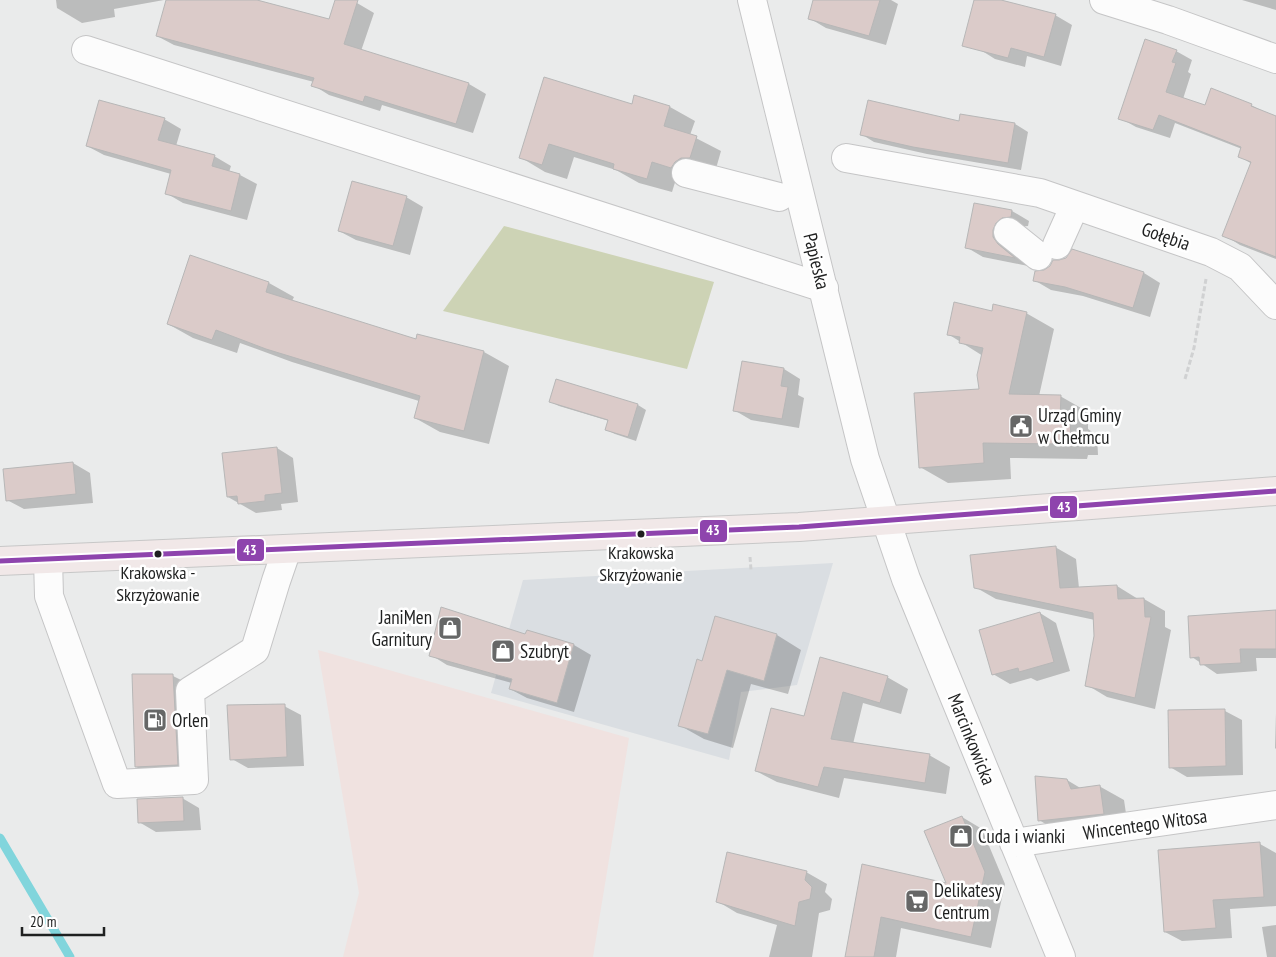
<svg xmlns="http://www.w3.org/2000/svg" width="1276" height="957" viewBox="0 0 1276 957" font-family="'PT Sans Narrow',sans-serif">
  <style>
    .commercial { fill: #f0e2e0 }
    .built { fill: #dadee2 }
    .green { fill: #cdd3b5 }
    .shadow { fill: #0003 }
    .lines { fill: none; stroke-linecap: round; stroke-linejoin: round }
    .stream { stroke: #81d5dc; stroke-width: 9 }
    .building { fill: #dbcbc9; stroke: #b7b7b7 }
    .minor-casing { stroke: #c5c5c6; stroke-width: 30 }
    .major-casing { stroke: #c7c7c7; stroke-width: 30 }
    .path { stroke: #d0d1d2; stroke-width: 3; stroke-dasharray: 5 2.5; stroke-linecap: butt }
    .minor { stroke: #fcfcfc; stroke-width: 28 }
    .major { stroke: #f1e8e8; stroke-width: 28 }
    .bus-1-casing { stroke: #fff; stroke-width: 9 }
    .bus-1 { stroke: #8e44ad; stroke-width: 5 }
    .bus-dot { fill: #1f2020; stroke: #fff; stroke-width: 2 }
    .labels { text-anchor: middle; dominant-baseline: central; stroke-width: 5; stroke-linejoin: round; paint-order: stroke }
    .bus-label { font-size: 18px; fill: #1f2020; stroke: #fff }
    .street-label { font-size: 19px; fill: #1f2020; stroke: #fff }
    .poi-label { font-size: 19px; fill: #1f2020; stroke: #fff; text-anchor: start }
    .line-badge { stroke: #fff; stroke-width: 2 }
    .badge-label { font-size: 14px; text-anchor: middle; font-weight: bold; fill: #fff }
  </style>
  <rect width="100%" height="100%" fill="#eaebeb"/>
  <path class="commercial" d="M318 650 629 738 593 957H343L359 893Z"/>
  <path class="built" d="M833 563 797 685 741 692 729 760 491 693 523 580Z"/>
  <path class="green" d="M504 226 714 282 687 369 443 311Z"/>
  <path class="shadow" d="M56 0H164L114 9 115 17 82 23 57 8Z
    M167 0H252L330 20 336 0H348L357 3 374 13 361 51 469 84 486 94 473 133 382 105 380 111 329 95 313 85 314 82 174 45 157 36Z
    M814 0H891L898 4 886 45 826 28 809 18Z
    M996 0 1055 15 1072 25 1061 66 1027 56 1025 67 995 59 979 49Z
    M1242 0H1276V10Z
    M1176 51 1192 60 1188 72 1191 74 1183 99 1206 107 1251 105 1276 118V259L1240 245 1224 235 1252 164 1239 156 1242 149 1175 123 1170 138 1136 127 1120 118Z
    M545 78 632 106 635 97 670 107 695 121 690 135 721 151 715 172 677 176 672 192 639 183 616 170 574 157 567 179 545 172 520 157Z
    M961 115 1015 124 1028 132 1021 170 927 154 874 142 861 134 960 122Z
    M164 119 181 129 176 146 214 156 231 166 229 172 240 175 257 184 247 220 183 203 166 193 171 174 104 155 87 146Z
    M406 197 423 207 410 255 356 240 339 231Z
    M975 204 1012 211 1029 221 1028 226 1019 227 1015 255 1028 266 983 257 966 247Z
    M1073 251 1144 273 1160 283 1150 317 1083 296 1051 290 1034 280 1045 272 1066 259Z
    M191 257 269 283 294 297 292 301 417 341 418 335 484 352 509 366 489 444 440 432 415 418 419 401 292 362 240 343 237 353 193 338 168 324Z
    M992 312 1026 313 1054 329 1039 396H1060L1088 412V429L1097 435 1098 455H1088L1087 459 1010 458 1011 479 948 483 920 467 980 390 983 356 948 334Z
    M784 369 800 379 798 395 804 398 799 428 751 420 734 410Z
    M551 402 638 405 646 410 636 441 615 434 607 430 609 421 559 406Z
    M277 448 293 458 298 502 281 504 282 510 256 513 228 497Z
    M73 463 90 473 93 503 24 509 7 500 4 470Z
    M1055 547 1076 559 1079 588 1117 586 1138 599H1144L1165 611V627L1171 630 1155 709 1107 697 1087 685 1095 636V620L996 599 975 587Z
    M1276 611V658H1256L1257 671 1217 674 1192 657Z
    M1040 613 1056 623 1070 671 1037 681 1031 678 1010 684 993 674Z
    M528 631 574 645 591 655 574 712 527 698 510 689 512 683 447 665 431 655 526 636Z
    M777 635 801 650 788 694 751 684 733 748 704 739 679 725 703 662Z
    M821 658 887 677 908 689 901 714 863 703 853 744 929 755 950 767 946 794 844 778 839 798 777 782 756 771 805 717Z
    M173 676 181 680 185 769 144 771 136 767Z
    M284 706 301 715 304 766 248 768 232 759Z
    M1225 711 1242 720 1243 775 1187 777 1170 767 1169 712Z
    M1276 713V749L1275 748Z
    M1067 780 1082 789 1099 786 1124 800 1128 827 1064 835 1039 820Z
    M182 798 199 808 201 830 156 832 139 822Z
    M962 817 982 829 1005 884 991 948 901 928 896 957H846L863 866 948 884Z
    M1260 844 1276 853V906L1230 909 1232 938 1182 941 1165 932Z
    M806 872 827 884 825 892 832 899 830 910 819 913 812 957H769L777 925 737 913 717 901Z
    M1276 925V957H1267L1262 927Z"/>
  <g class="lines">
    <path class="stream" d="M0 838 70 957"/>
  </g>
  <path class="building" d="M166 0H257L329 19 335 0H358L344 44 469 83 456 124 365 96 363 102 311 86 314 78 156 36Z
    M813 0H880L869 36 808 19Z
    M974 0H1001L1056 14 1044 57 1011 48 1008 58 962 46Z
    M1145 39 1177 50 1172 62 1176 63 1166 92 1205 105 1211 88 1252 104 1251 106 1276 116V257L1222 236 1251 162 1238 157 1241 147 1159 115 1153 130 1118 119Z
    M544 77 632 104 634 95 670 106 664 126 697 136 690 158H681L675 162 671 168 652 162 647 179 613 169 614 164 549 144 542 165 519 158Z
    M99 100 165 118 158 140 215 155 212 166 240 174 231 211 165 194 171 170 86 146Z
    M868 100 959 121 960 114 1015 123 1008 163 913 147 860 135Z
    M352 181 407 196 393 246 338 231Z
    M974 203 1012 210 1011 217 1002 218 996 223 993 230V237L998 244 1015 258 965 248Z
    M1072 249 1144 272 1133 308 1065 287 1033 281 1035 271 1044 270 1050 266 1053 260H1059L1066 258Z
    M190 255 269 282 266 292 416 339 417 334 484 351 464 431 414 418 420 396 266 349 216 330 212 340 167 324Z
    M954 302 992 311 993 304 1027 312 1009 394 1061 395 1060 418H1070L1071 439 1060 440V444L983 443 984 463 919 468 914 393 979 389 977 375 983 348 959 343 960 337 947 335Z
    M742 361 784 368 781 386 788 387 782 419 733 411Z
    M556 379 638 404 628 437 605 430 608 420 549 402Z
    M277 447 282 493 265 495V501L238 504 237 496 227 497 222 453Z
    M73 462 76 494 6 501 3 469Z
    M1056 546 1060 588 1117 585 1118 599 1144 598 1145 617H1151L1135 698 1085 686 1094 636 1093 613 974 588 970 555Z
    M441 607 525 634 527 630 574 644 557 703 509 689 512 679 429 656Z
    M1276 610V649H1240L1241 663 1200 665 1199 657 1190 658 1188 616Z
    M1040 612 1054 662 1019 672 1018 668 992 675 979 630Z
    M715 616 777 634 764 681 727 670 708 734 678 726 697 659 702 661Z
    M820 657 888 676 880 703 843 692 831 739 930 754 925 783 824 767 818 787 755 771 771 708 804 716Z
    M132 674H173L178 765 135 767Z
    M285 704 287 757 230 760 227 705Z
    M1225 709 1226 766 1169 768 1168 710Z
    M1035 776 1067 779 1071 789 1100 785 1104 814 1038 821Z
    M183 797 184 821 138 823 137 799Z
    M962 816 985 872 971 937 881 917 874 957H845L862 864 946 883 924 831Z
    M1260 842 1264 897 1213 900 1216 928 1164 932 1158 850Z
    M727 852 807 871 805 880 812 887 810 899 799 902 795 926 716 902Z"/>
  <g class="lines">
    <g class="minor-casing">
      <path id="minor" d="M752 0 865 459 906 579 1061 957
        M1104 0 1168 20 1276 59
        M86 50 824 288
        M846 158 1040 193 1211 252 1240 267 1276 305
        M686 173 779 197
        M1008 232 1038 256
        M1057 245 1075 205
        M48 559 49 596 117 784 194 780 190 691 255 650 276 581 287 549
        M1014 843 1276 805"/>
    </g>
    <g class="major-casing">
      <path id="major" d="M0 561 799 527 1276 491"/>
    </g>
    <path class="path" d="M1185 379 1194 348 1206 279
      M750 557 751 570"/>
    <use href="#minor" class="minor"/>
    <use href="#major" class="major"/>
    <g class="bus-1-casing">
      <path id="bus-1" d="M0 561 799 527 1276 491"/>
    </g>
    <use href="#bus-1" class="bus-1"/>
  </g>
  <defs>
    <g id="civic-square" transform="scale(1.25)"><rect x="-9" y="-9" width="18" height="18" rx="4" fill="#666767" stroke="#fff"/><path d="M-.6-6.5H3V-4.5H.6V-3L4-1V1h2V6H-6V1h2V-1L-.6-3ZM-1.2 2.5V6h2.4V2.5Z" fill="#fff"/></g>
    <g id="shop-square" transform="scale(1.25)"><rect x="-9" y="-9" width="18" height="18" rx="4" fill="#666767" stroke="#fff"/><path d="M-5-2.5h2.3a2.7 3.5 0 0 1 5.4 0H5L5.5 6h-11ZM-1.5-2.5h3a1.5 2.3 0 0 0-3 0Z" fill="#fff"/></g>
    <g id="fuel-square" transform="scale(1.25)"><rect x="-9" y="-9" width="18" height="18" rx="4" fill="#666767" stroke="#fff"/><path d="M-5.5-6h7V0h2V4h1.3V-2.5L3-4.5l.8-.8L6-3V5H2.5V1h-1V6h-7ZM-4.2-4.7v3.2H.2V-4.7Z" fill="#fff"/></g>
    <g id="supermarket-square" transform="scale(1.25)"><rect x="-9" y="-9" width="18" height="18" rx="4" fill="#666767" stroke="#fff"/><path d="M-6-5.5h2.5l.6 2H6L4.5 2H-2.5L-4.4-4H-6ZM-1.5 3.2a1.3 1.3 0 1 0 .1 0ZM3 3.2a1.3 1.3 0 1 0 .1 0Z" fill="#fff"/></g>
  </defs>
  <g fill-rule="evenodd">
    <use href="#civic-square" x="1021" y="426"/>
    <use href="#shop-square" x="450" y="628"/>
    <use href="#shop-square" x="503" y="651"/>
    <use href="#fuel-square" x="155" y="720"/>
    <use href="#shop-square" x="961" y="836"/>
    <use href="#supermarket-square" x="917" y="901"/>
  </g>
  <g class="bus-dot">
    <circle cx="641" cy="534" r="4.5"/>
    <circle cx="158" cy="554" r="4.5"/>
  </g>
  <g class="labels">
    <g class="bus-label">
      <text x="641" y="552">Krakowska<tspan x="641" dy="22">Skrzyżowanie</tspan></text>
      <text x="158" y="572">Krakowska -<tspan x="158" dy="22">Skrzyżowanie</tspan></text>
    </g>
    <g class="street-label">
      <text transform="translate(1166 236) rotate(19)">Gołębia</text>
      <text transform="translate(817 261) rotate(76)">Papieska</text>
      <text transform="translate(972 739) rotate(68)">Marcinkowicka</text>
      <text transform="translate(1145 824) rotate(-8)">Wincentego Witosa</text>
    </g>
    <g class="poi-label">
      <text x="1038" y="415">Urząd Gminy<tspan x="1038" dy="22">w Chełmcu</tspan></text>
      <text x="432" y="617" text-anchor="end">JaniMen<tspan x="432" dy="22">Garnitury</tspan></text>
      <text x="520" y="651">Szubryt</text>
      <text x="172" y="720">Orlen</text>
      <text x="978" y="836">Cuda i wianki</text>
      <text x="934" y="890">Delikatesy<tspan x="934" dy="22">Centrum</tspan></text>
    </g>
  </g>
  <g class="line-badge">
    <rect x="1049" y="495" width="29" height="24" rx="5" fill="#8e44ad"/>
    <rect x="699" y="519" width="29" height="24" rx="5" fill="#8e44ad"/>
    <rect x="236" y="538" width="29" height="24" rx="5" fill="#8e44ad"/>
  </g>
  <g class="badge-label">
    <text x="1064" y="512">43</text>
    <text x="713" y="535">43</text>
    <text x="250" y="555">43</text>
  </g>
  <path d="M22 927v8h82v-8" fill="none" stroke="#1f2020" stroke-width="2.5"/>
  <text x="30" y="927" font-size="15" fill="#1f2020" stroke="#ffffff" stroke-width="4" paint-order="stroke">20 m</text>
</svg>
